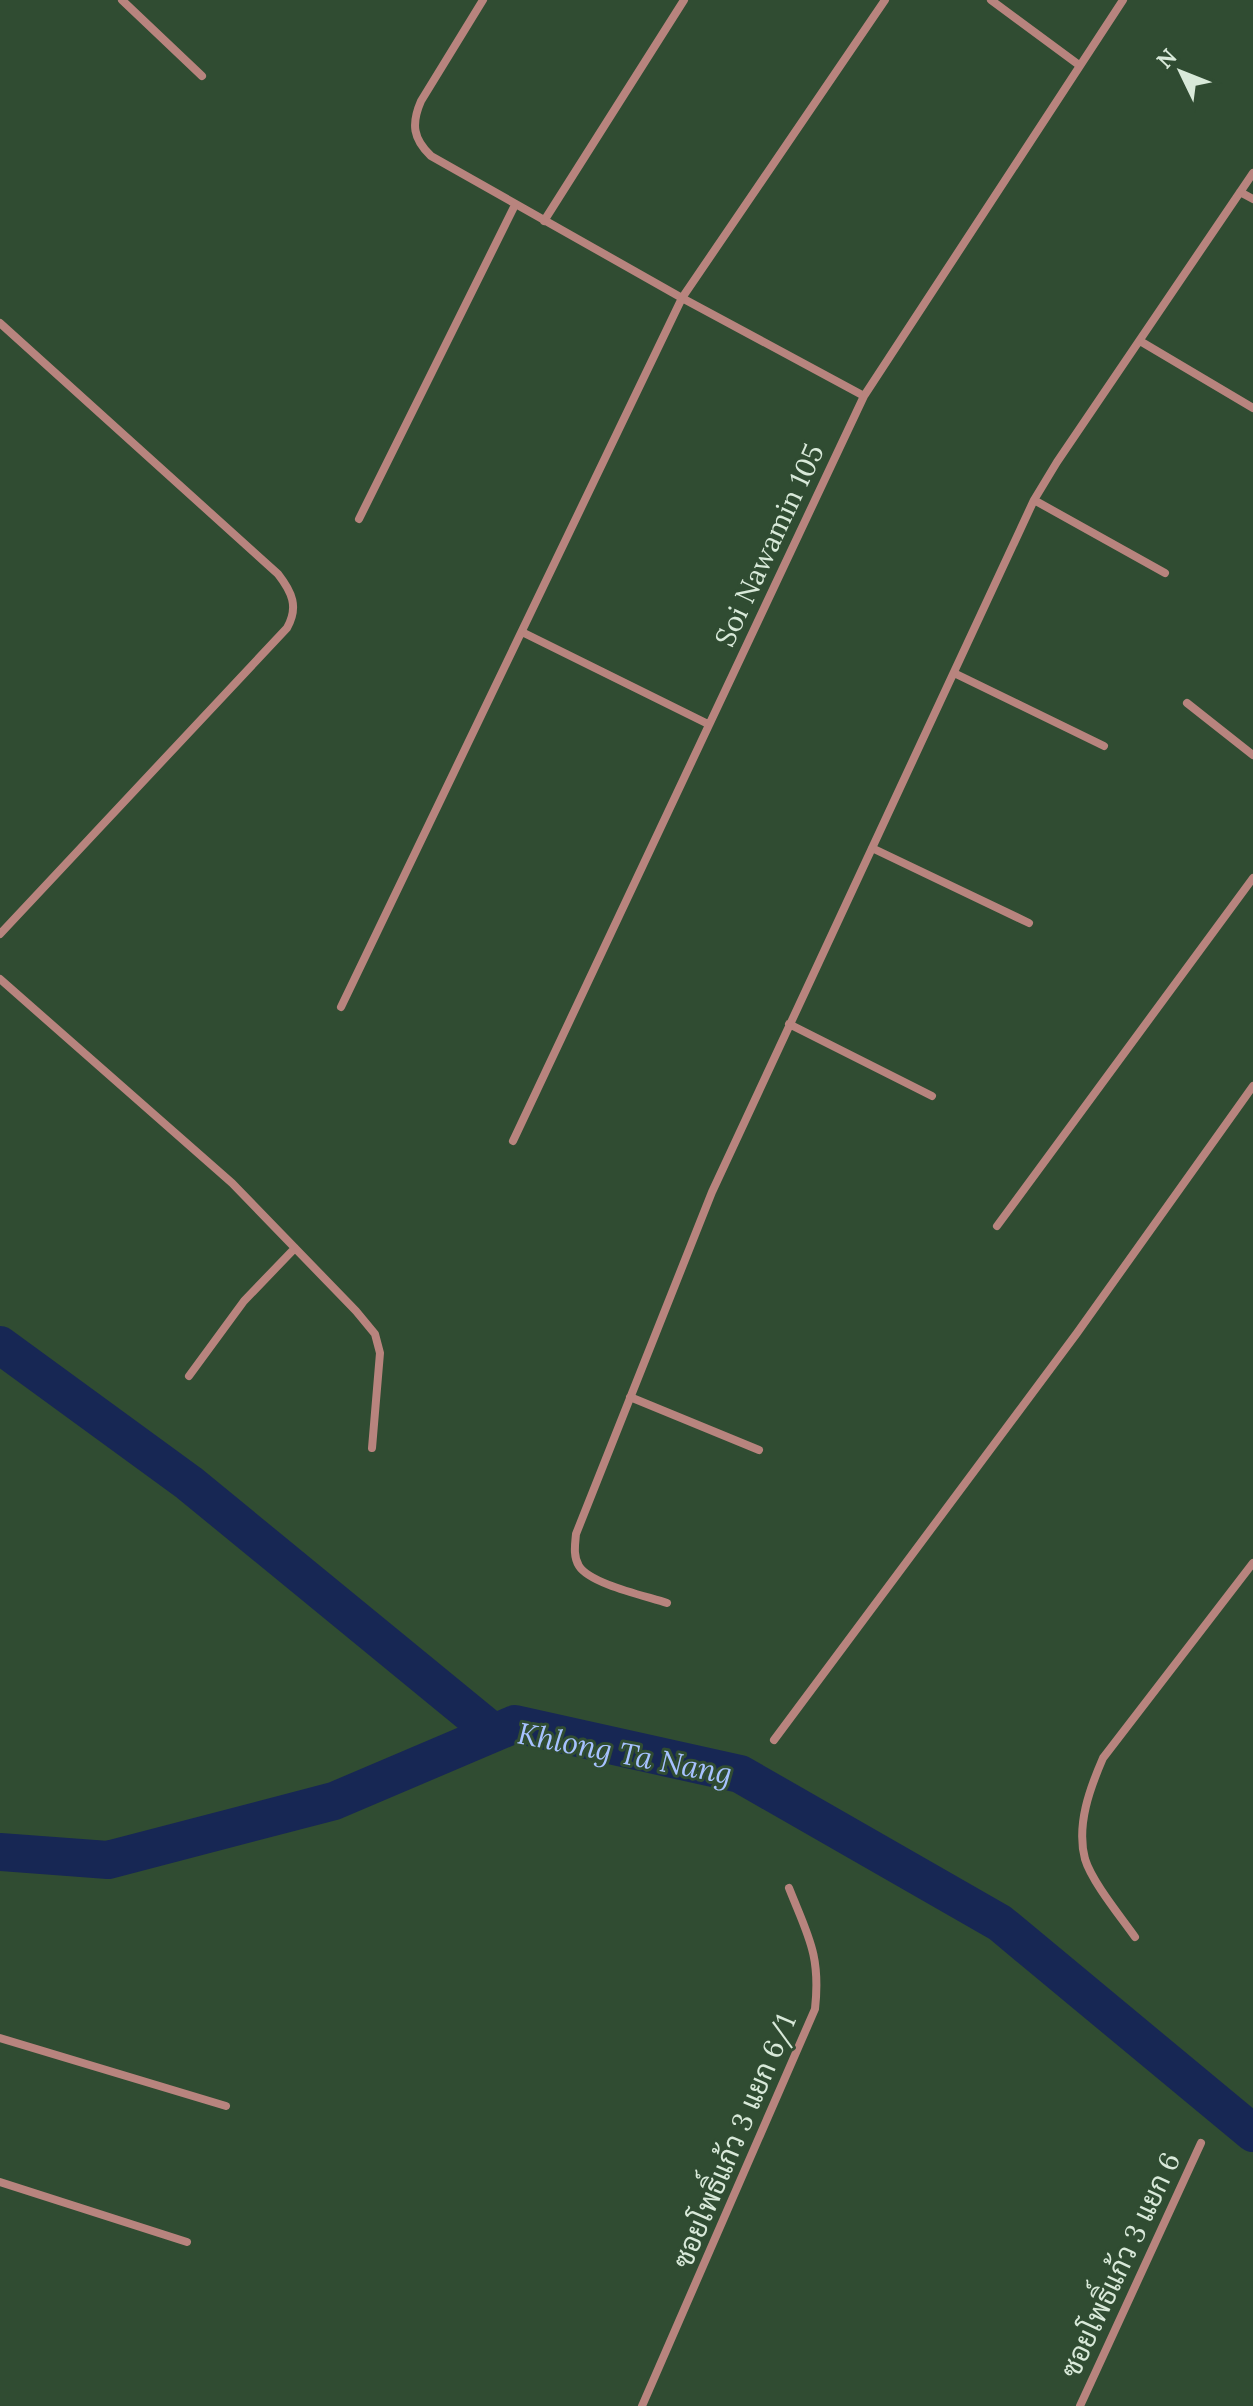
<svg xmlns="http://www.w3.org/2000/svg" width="1253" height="2406" viewBox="0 0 1253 2406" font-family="Lora,Sarabun,serif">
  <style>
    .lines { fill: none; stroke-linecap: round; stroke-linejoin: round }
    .canal { stroke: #172754; stroke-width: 38 }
    .street { stroke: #b8847e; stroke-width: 8 }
    .labels { text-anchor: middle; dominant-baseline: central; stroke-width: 6; stroke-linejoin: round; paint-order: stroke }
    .street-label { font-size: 28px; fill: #d8e9d9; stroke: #304c32 }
    .water-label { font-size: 30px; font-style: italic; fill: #a7c2ff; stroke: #304c32 }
  </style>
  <rect width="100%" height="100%" fill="#304c32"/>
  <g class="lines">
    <path class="canal" d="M0 1345 189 1483 494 1733
      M0 1852 108 1860 334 1801 515 1724 740 1774 1000 1923 1253 2133"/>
    <path class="street" d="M122 0 202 76
      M483 0 421 101C411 124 413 139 431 156L682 298 864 396
      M991 0 1079 65
      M1240 192 1253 199
      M544 221 684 0
      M0 323 278 574C292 592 299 607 287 628L0 934
      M1140 341 1253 408
      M1034 500 1165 573
      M359 519 515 205
      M522 632 708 724
      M954 673 1104 746
      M1187 703 1253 755
      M872 848 1029 923
      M0 979 232 1183 356 1311 375 1334 380 1353 372 1448
      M341 1007 682 298 885 0
      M789 1024 932 1096
      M513 1141 864 396 1123 0
      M997 1226 1253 878
      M189 1376 244 1301 295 1248
      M630 1397 759 1450
      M667 1603C646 1596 590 1584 579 1566 573 1556 575 1545 576 1534L712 1192 1034 500 1057 462 1253 173
      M774 1740 1077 1333 1253 1086
      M1135 1937C1121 1917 1092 1882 1085 1859 1076 1825 1090 1788 1103 1758L1253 1563
      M0 2038 226 2106
      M0 2182 187 2242
      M642 2406 815 2009C821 1955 808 1936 789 1888
      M1080 2406 1201 2143"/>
  </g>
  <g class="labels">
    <g class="street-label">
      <text transform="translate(769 545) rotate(-65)">Soi Nawamin 105</text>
      <text transform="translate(734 2141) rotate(-67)">ซอยโพธิ์แก้ว 3 แยก 6/1</text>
      <text transform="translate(1120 2265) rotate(-65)">ซอยโพธิ์แก้ว 3 แยก 6</text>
    </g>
    <g class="water-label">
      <text transform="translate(625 1753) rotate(11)">Khlong Ta Nang</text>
    </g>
  </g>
  <g transform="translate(1181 72) rotate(313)" stroke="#304c32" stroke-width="6" paint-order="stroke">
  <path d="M0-6L14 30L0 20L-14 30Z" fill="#d8e9d9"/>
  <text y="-12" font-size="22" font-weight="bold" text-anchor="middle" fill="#d8e9d9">N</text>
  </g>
</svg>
